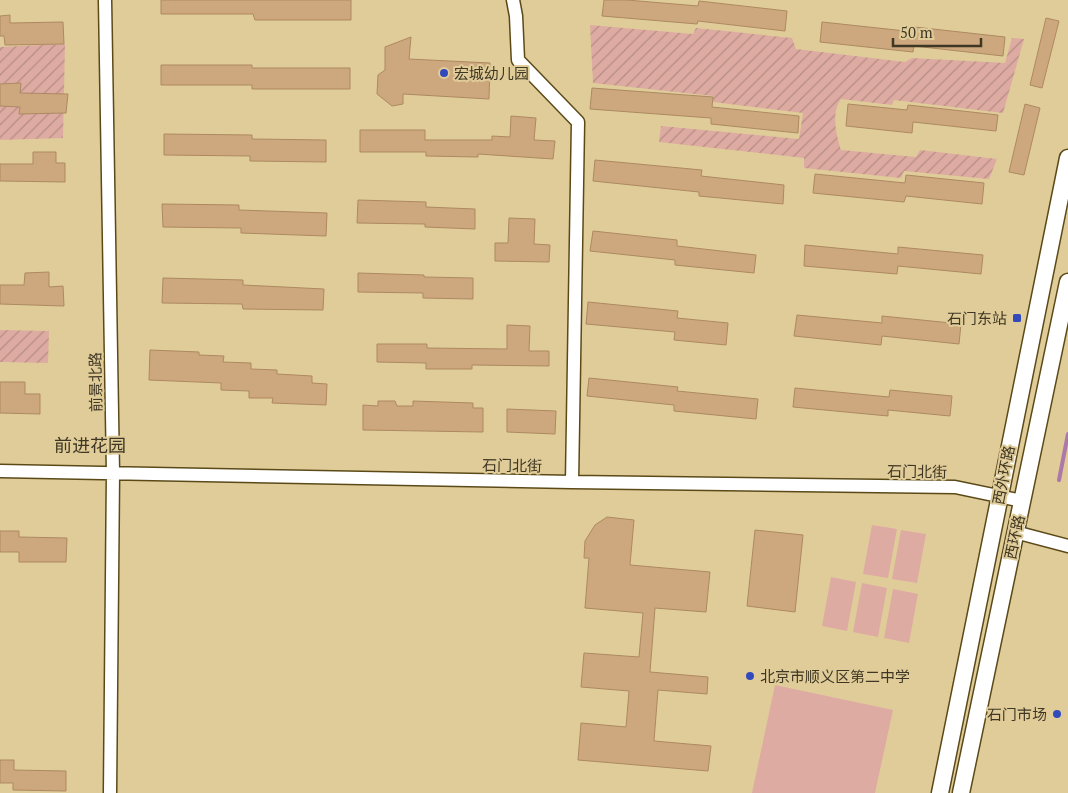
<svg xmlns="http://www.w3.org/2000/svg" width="1068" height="793" viewBox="0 0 1068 793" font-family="'PT Serif','Noto Sans SC',serif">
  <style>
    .garden { fill: url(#garden-furrows) }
    .pitch { fill: #deaba2 }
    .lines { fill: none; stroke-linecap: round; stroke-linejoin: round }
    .stream { stroke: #ac79a8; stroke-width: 4 }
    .building { fill: #cda87f; stroke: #ad8961 }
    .minor-casing { stroke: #5b4a18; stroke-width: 15 }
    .major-casing { stroke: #5b4a18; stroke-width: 19 }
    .minor { stroke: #fff; stroke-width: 12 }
    .major { stroke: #fff; stroke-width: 16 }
    .poi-dot { fill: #334abc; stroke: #e0cc99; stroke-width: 2 }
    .labels { text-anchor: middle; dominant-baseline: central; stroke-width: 4; stroke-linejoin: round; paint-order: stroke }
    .poi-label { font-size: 15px; fill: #3f3723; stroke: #e0cc99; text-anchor: start }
    .street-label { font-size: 15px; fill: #3f3723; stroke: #e0cc99 }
    .quarter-label { font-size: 18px; fill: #3f3723; stroke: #e0cc99 }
  </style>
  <defs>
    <pattern id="garden-furrows" width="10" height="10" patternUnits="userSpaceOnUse" patternTransform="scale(1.25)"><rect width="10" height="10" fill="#deaba2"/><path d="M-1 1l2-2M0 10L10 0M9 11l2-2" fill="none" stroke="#b58c84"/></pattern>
  </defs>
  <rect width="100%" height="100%" fill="#e0cc99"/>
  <path class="garden" d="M590 25 693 34 696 28 792 38 796 49 905 62 912 58 1005 63 1012 38 1024 39 1003 113 894 100 892 105 841 99C831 112 836 135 841 150L916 157 920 150 997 159 989 179 904 171 901 178 804 168V158L659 142 661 126 799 139 803 113 713 102V96L593 83Z
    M65 44 63 138 0 140V47Z
    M0 330 49 331 48 363 0 362Z"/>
  <path class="pitch" d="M872 525 897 529 888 578 863 574Z
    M901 530 926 534 917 583 892 579Z
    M831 577 856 582 847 631 822 626Z
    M862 583 887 588 878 637 853 632Z
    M893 589 918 594 909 643 884 638Z
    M775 685 893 710 875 793H752Z"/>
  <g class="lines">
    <path class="stream" d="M1059 480 1068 434"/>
  </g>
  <path class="building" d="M161 0H351V20H255L253 14H161Z
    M604 0H627L698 6 699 1 787 11 785 31 698 21 697 24 602 16Z
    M10 15V23L63 22 64 44 5 45 4 36H0V16Z
    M1046 18 1059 21 1042 88 1030 85Z
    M822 22 915 32V27L1005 37 1003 56 914 46 913 52 820 42Z
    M411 37 409 59 490 63 489 99 403 94V104L392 106 377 94 378 75 385 70V47Z
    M161 65H252V68H350V89H252V85H161Z
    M21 83 20 93 68 94 66 113 19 114 20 107 0 106V84Z
    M592 88 713 97 712 107 799 116 798 133 711 124V118L590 109Z
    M848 104 907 110 908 105 998 115 996 131 913 122 912 133 846 126Z
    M1025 104 1040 108 1024 175 1009 172Z
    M511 116 536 118 534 140 555 141 553 159 478 154V157L426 156V152H360V130H425V140H492V136L510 137Z
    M164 134 252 135V139L326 140V162L250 161V156L164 155Z
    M33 152H56V163H65V182L0 181V164H33Z
    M595 160 702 170 701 176 784 185 783 204 699 196V192L593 181Z
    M815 174 905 183 906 175 984 183 982 204 906 196 904 202 813 193Z
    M358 200 426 202V207L475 209V229L425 227V224L357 223Z
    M162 204 239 205V210L327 213 326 236 241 233V228L163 227Z
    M509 218 535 219 534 244 550 245 549 262 495 261V243H508Z
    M593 231 677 240V246L756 255 754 273 675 265V260L590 251Z
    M805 245 898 254V247L983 255 981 274 898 266 897 274 804 266Z
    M49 272V287L63 286 64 306 0 304V285H24L25 273Z
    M358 273 424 275V277L473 278V299L423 298V293L358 292Z
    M163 278 243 280V285L324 289 323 310 243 309 242 304 162 303Z
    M588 302 678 311 677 318 728 323 726 345 674 340 675 332 586 324Z
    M797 315 882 323V316L961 324 959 344 882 336 881 345 794 336Z
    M507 325 530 326 529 351H549V366L472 365V369H426V363L377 362V344H427V348L507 349Z
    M150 350 199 352V355L224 356 223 362 251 363V369L277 370V374L312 376V383L327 384 326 405 272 403 273 398H249V391L221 390V383L149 380Z
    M589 378 678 387 677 391 758 399 756 419 674 411V405L587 396Z
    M0 382H25V394H40V414L0 413Z
    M795 388 889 397 890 390 952 396 950 416 888 410V416L793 407Z
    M378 401H395L397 406H413V401L473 403V408H483V432L363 430V405L378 406Z
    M507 409 556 411 555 434 507 432Z
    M607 517 634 520 630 565 710 572 706 612 655 608 650 672 708 677 707 694 658 690 654 741 711 746 708 771 578 760 581 723 626 727 629 691 581 687 584 653 639 657 643 613 585 608 589 558H584L585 541 595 525Z
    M755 530 803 535 795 612 747 606Z
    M0 531H19V537L67 538 66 562H19V552H0Z
    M0 760H14V770L66 771V791L13 790V783H0Z"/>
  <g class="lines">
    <g class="minor-casing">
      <path id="minor" d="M105 0 113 473 110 793
        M513 0 516 16 518 60 578 122 572 482
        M0 471 572 482 955 487 1022 501
        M1015 532 1068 546"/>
    </g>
    <g class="major-casing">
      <path id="major" d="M940 793 1068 158
        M961 793 1068 282"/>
    </g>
    <use href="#minor" class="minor"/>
    <use href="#major" class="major"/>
  </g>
  <g class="poi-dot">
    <circle cx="444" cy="73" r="5"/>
    <rect x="1012" y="313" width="10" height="10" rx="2.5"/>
    <circle cx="750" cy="676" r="5"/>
    <circle cx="1057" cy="714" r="5"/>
  </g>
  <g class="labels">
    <g class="poi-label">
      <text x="454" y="73">宏城幼儿园</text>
      <text x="1007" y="318" text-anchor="end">石门东站</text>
      <text x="760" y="676">北京市顺义区第二中学</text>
      <text x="1047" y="714" text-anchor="end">石门市场</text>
    </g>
    <g class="street-label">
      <text transform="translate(95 382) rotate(-91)">前景北路</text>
      <text transform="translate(512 465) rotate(1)">石门北街</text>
      <text transform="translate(917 471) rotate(1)">石门北街</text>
      <text transform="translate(1003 475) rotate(-79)">西外环路</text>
      <text transform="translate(1014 537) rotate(-78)">西环路</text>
    </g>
    <g class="quarter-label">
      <text x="90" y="445">前进花园</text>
    </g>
  </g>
  <path d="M893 38v8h88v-8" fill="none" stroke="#3f3723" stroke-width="2.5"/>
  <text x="900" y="38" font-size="15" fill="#3f3723" stroke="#e0cc99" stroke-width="4" paint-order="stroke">50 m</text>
</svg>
